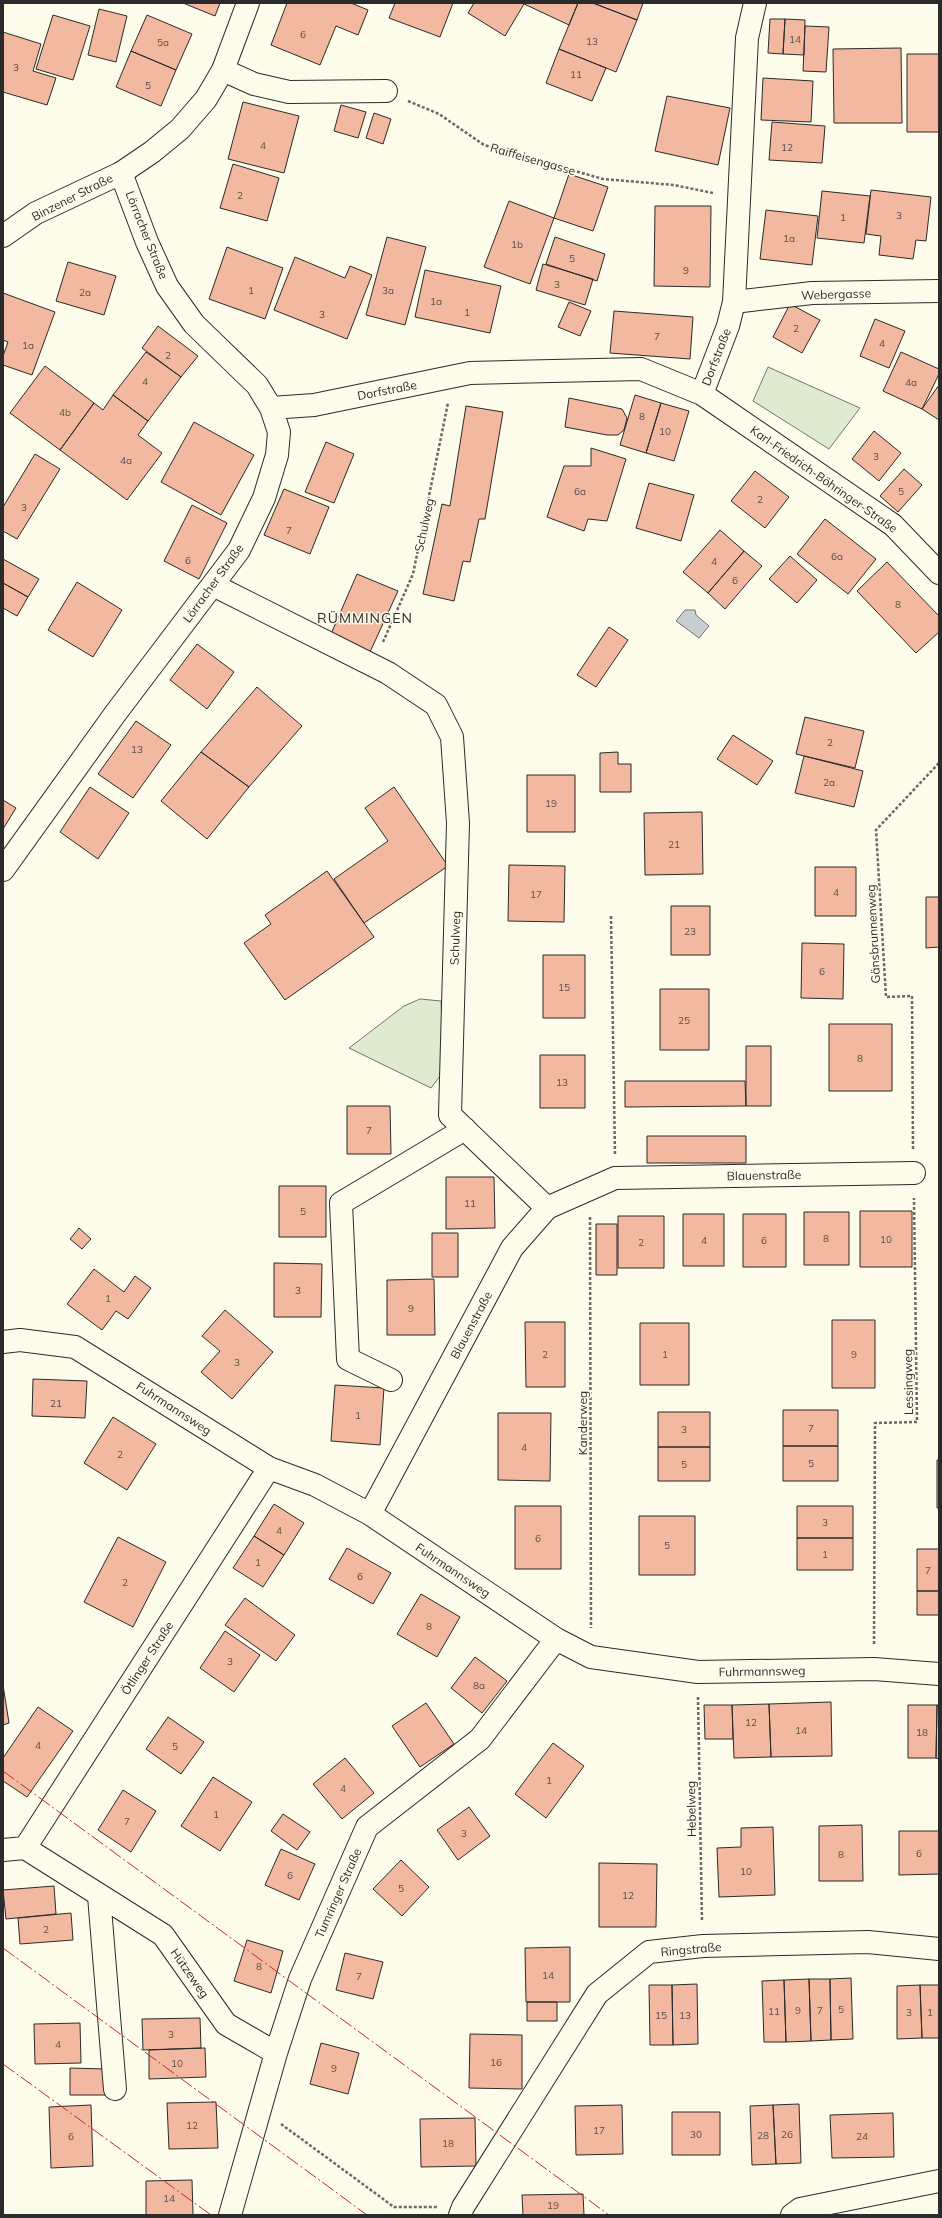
<svg xmlns="http://www.w3.org/2000/svg" width="942" height="2218" viewBox="0 0 942 2218" font-family="Mulish,sans-serif">
  <style>
    .green { fill: #deebd1; stroke: #74746e }
    .water { fill: #c7d0d0; stroke: #74746e }
    .building { fill: #f2b8a0; stroke: #2b2b2b }
    .lines { fill: none; stroke-linecap: round; stroke-linejoin: round }
    .minor-casing { stroke: #2b2b2b; stroke-width: 24 }
    .major-casing { stroke: #2b2b2b; stroke-width: 24 }
    .path { stroke: #6a6964; stroke-width: 2.5; stroke-dasharray: 3 2; stroke-linecap: butt }
    .minor { stroke: #fdfbea; stroke-width: 22 }
    .major { stroke: #fdfbea; stroke-width: 22 }
    .power { stroke: #c62828; stroke-width: 1; stroke-dasharray: 14 3 2 3; stroke-linecap: butt }
    .labels { text-anchor: middle; dominant-baseline: central; stroke-width: 3; stroke-linejoin: round; paint-order: stroke }
    .number-label { font-size: 10px; fill: #5d4e48 }
    .street-label { font-size: 12px; fill: #2b2b2b; stroke: #fdfbea }
    .quarter-label { font-size: 14px; letter-spacing: 1px; fill: #2b2b2b; stroke: #fdfbea }
  </style>
  <rect width="100%" height="100%" fill="#fdfbea"/>
  <path class="green" d="M768 367 860 408 829 449 753 401Z
    M420 999 441 1001 443 1049 440 1076 431 1088 349 1048 404 1006Z"/>
  <path class="water" d="M685 610H695L696 615 709 626 699 638 676 621Z"/>
  <path class="building" d="M183 3H220L215 16Z
    M287 3H351L368 10 358 35 336 26 320 65 271 45Z
    M395 3H453L440 37 389 18Z
    M474 3H522L524 4 505 36 468 13Z
    M522 3H578L569 25Z
    M578 3H593L637 20 616 72 559 49Z
    M593 3H643L637 20Z
    M99 9 127 16 116 62 88 55Z
    M53 15 90 26 73 80 36 69Z
    M147 15 192 34 176 70 131 51Z
    M770 19H785L783 54 768 53Z
    M785 19 805 20 804 55 783 54Z
    M805 26 829 27 826 72 803 71Z
    M3 32 41 44 33 71 56 78 47 105 3 92Z
    M901 48 902 123H834L833 49Z
    M559 49 606 68 592 101 546 83Z
    M131 51 176 70 161 106 116 87Z
    M907 54H939V132H907Z
    M763 78 813 81 811 122 761 120Z
    M667 96 730 108 718 165 655 151Z
    M243 102 299 116 284 173 228 159Z
    M341 105 366 112 358 138 334 131Z
    M374 113 391 119 383 144 366 138Z
    M772 122 825 126 822 163 769 160Z
    M233 164 279 178 267 221 220 208Z
    M569 174 608 187 593 231 554 218Z
    M871 190 931 197 926 241 916 240 913 259 879 255 881 236 866 234Z
    M822 191 870 196 864 243 817 238Z
    M509 201 554 218 530 284 484 267Z
    M655 206H711L710 287 654 286Z
    M766 210 818 216 812 265 760 259Z
    M387 237 426 247 405 325 366 315Z
    M555 237 605 254 597 281 546 264Z
    M227 247 283 268 265 319 209 299Z
    M295 257 345 278 350 266 372 275 347 339 274 310Z
    M68 262 116 276 104 315 56 301Z
    M543 264 593 279 585 305 536 290Z
    M425 270 501 286 490 333 415 317Z
    M3 293 55 312 32 375 3 365V356L8 342 3 340Z
    M569 302 591 311 580 336 558 327Z
    M790 304 820 320 802 353 773 337Z
    M614 311 693 317 690 359 610 353Z
    M875 319 905 331 889 368 860 356Z
    M158 326 198 356 181 377 142 348Z
    M146 352 181 377 148 421 113 395Z
    M901 352 939 369V374L922 409 883 391Z
    M45 366 94 403 60 450 10 413Z
    M939 385V420L922 409Z
    M113 395 148 421 138 435 162 453 127 500 60 450 94 403 103 410Z
    M635 395 661 403 646 453 620 445Z
    M569 398 622 409 627 418 624 430 618 435H607L565 427Z
    M661 403 689 411 674 461 646 453Z
    M466 406 503 412 485 519H479L470 562 463 561 454 601 423 594 442 504 450 506Z
    M194 422 254 455 221 515 161 482Z
    M874 431 901 453 879 481 852 459Z
    M326 442 354 454 334 503 305 492Z
    M591 448 626 459 607 521 588 519 584 531 547 517 564 466H591Z
    M35 454 60 469 17 539 3 531V507Z
    M904 469 922 485 898 512 880 496Z
    M755 471 789 497 765 528 731 501Z
    M649 483 694 495 681 541 636 528Z
    M284 489 329 507 310 554 264 535Z
    M192 505 227 523 199 579 164 561Z
    M825 519 876 559 848 594 797 554Z
    M720 530 744 551 708 593 683 572Z
    M744 551 762 566 725 609 708 593Z
    M790 556 817 580 797 603 769 579Z
    M3 559 39 579 28 597 3 583Z
    M887 562 939 616V632L916 653 857 591Z
    M357 574 398 591 370 652 331 634Z
    M77 582 122 610 93 657 48 630Z
    M3 583 28 597 17 616 3 608Z
    M609 627 628 640 596 687 577 675Z
    M197 644 234 672 207 709 170 680Z
    M257 687 302 726 249 787 201 752Z
    M805 717 864 731 855 768 796 754Z
    M136 721 171 745 133 798 98 774Z
    M733 735 773 761 757 785 717 759Z
    M201 752 249 787 207 839 161 801Z
    M618 752V764H631V792H600V753Z
    M804 756 863 771 854 807 795 793Z
    M527 775H575V832H527Z
    M90 787 129 813 98 859 60 832Z
    M394 787 448 866 364 923 334 879 388 841 365 808Z
    M3 800 16 808 3 829Z
    M702 812 703 874 645 875 644 813Z
    M509 865 565 866 564 922 508 921Z
    M815 867H856V916H815Z
    M327 871 374 937 285 1000 244 943 271 924 265 915Z
    M926 897H939V947L926 948Z
    M671 906H710V955H671Z
    M802 943 844 944 843 999 801 998Z
    M543 955H585V1018H543Z
    M660 989H709V1050H660Z
    M829 1024H892V1091H829Z
    M746 1046H771V1106H746Z
    M540 1055H585V1108H540Z
    M625 1081H745L746 1106 625 1107Z
    M347 1106H390L391 1154H347Z
    M647 1136H746V1163H647Z
    M446 1177H494L495 1228 446 1229Z
    M279 1186H326V1237H279Z
    M860 1211H912V1267H860Z
    M804 1212H849V1265H804Z
    M683 1214H724V1266H683Z
    M743 1214H786V1267H743Z
    M618 1216H664V1268H618Z
    M596 1224H617V1275H596Z
    M79 1228 91 1239 82 1249 70 1239Z
    M432 1233H458V1277H432Z
    M274 1263 322 1264 321 1317H274Z
    M94 1269 124 1292 135 1276 151 1288 128 1319 116 1311 102 1330 67 1304Z
    M434 1279 435 1335H387V1280Z
    M225 1310 273 1352 232 1399 201 1372 220 1351 202 1336Z
    M832 1320H875V1388H832Z
    M525 1322H565V1387H526Z
    M640 1323H689V1385H640Z
    M33 1379 87 1381 85 1418 32 1416Z
    M335 1385 384 1388 380 1445 331 1441Z
    M783 1410H838V1446H783Z
    M658 1412H710V1447H658Z
    M498 1413H551L550 1481 498 1480Z
    M113 1417 156 1444 127 1490 84 1463Z
    M783 1446H838V1481H783Z
    M658 1447H710V1481H658Z
    M937 1460H939V1508H937Z
    M274 1504 304 1523 284 1555 254 1536Z
    M515 1506H561V1569H515Z
    M797 1506H853V1538H797Z
    M639 1516H695V1575H639Z
    M254 1536 284 1555 263 1587 233 1568Z
    M118 1537 166 1562 133 1627 84 1602Z
    M797 1538H853V1570H797Z
    M347 1548 391 1573 373 1604 329 1579Z
    M917 1549H939V1591H917Z
    M917 1591H939V1615H917Z
    M421 1594 460 1617 437 1657 397 1634Z
    M245 1598 295 1635 276 1661 225 1625Z
    M225 1631 260 1655 234 1692 200 1668Z
    M475 1657 507 1681 482 1713 451 1688Z
    M3 1685 9 1723 3 1725Z
    M831 1702 832 1756 771 1757 769 1704Z
    M426 1703 454 1744 420 1767 392 1726Z
    M769 1704 771 1757 734 1758 732 1705Z
    M704 1705H732L733 1739H705Z
    M908 1705H937L936 1758H908Z
    M937 1705H939V1759L936 1758Z
    M38 1707 73 1731 27 1797 3 1781V1758Z
    M168 1717 204 1742 181 1774 146 1749Z
    M553 1743 584 1766 546 1818 515 1794Z
    M345 1758 374 1793 342 1819 313 1784Z
    M213 1777 252 1802 220 1851 181 1826Z
    M123 1790 156 1811 131 1852 98 1830Z
    M469 1807 490 1836 458 1860 437 1830Z
    M283 1814 310 1832 297 1850 271 1831Z
    M862 1825 863 1881H819V1826Z
    M773 1827 775 1895 719 1897 717 1848 741 1847V1828Z
    M899 1831H939V1874L899 1875Z
    M281 1849 315 1864 299 1900 265 1885Z
    M401 1860 429 1887 402 1916 373 1889Z
    M599 1863 657 1864 656 1927H599Z
    M54 1886 56 1914 6 1919 3 1890Z
    M71 1913 73 1940 20 1944 18 1918Z
    M247 1940 283 1951 271 1993 234 1981Z
    M570 1947V2002H526L525 1948Z
    M345 1953 383 1962 373 1999 336 1990Z
    M851 1978 853 2039 831 2040 830 1979Z
    M809 1979 811 2041 786 2042 784 1980Z
    M809 1979H830L831 2040 811 2041Z
    M784 1980 786 2042H764L762 1981Z
    M697 1984 698 2044 673 2045 672 1985Z
    M649 1985H672L673 2045H650Z
    M920 1985 922 2038 897 2039V1986Z
    M920 1985H939V2038H922Z
    M527 2002H557V2021H527Z
    M200 2018 201 2048 143 2050 142 2019Z
    M80 2023 81 2063 35 2064 34 2024Z
    M470 2034 522 2035V2089L469 2088Z
    M321 2043 359 2053 348 2094 310 2084Z
    M205 2048 206 2077 149 2079V2050Z
    M70 2068 106 2069 105 2095H70Z
    M216 2102 218 2148 169 2149 167 2103Z
    M799 2104 801 2163 776 2164 773 2105Z
    M91 2105 93 2166 51 2168 49 2107Z
    M622 2105 623 2154 576 2155 575 2106Z
    M773 2105 776 2164 752 2165 750 2106Z
    M672 2112H720V2155H672Z
    M893 2113 894 2157 832 2158 830 2115Z
    M475 2118 476 2166 421 2167 420 2119Z
    M192 2180 193 2215H146V2181Z
    M583 2194 584 2215H523L522 2195Z"/>
  <g class="lines">
    <g class="minor-casing">
      <path id="minor" d="M223 70 254 84 289 92 386 91
        M734 302 812 293 939 291
        M702 394 728 326 734 302 747 38 755 3
        M271 408 314 405 470 373 641 369 702 394 893 525 939 573
        M213 585 388 673 436 705 452 737 458 823 450 1115 547 1208
        M3 870 115 714 239 550 264 498 277 455 279 432 271 408 257 385 194 324 167 286 147 242 121 173
        M3 1342 20 1340 75 1347 269 1468 315 1485 370 1514 556 1639 591 1657 698 1672 874 1669 939 1674
        M391 1380 348 1359 341 1203 465 1129
        M370 1514 512 1248 547 1208 615 1178 914 1173
        M25 1848 269 1468
        M3 1850 25 1848 163 1935 226 2024 276 2053
        M99 1896 115 2089
        M230 2215 276 2053 300 1979 367 1827 480 1739 556 1639
        M460 2215 463 2207 597 1994 649 1952 703 1946 868 1942 939 1949
        M792 2215 800 2209 939 2181"/>
    </g>
    <g class="major-casing">
      <path id="major" d="M3 236 36 213 121 173 152 152 180 129 206 99 223 70 248 3"/>
    </g>
    <path class="path" d="M408 101 439 114 484 145 603 179 674 185 713 193
      M383 642 413 574 448 403
      M611 916 615 1154
      M913 1149 912 996 886 997 876 830 939 763
      M590 1217 591 1628
      M874 1644 875 1423 917 1422 914 1198
      M698 1697 702 1922
      M281 2124 394 2207H437"/>
    <use href="#minor" class="minor"/>
    <use href="#major" class="major"/>
    <path class="power" d="M3 1771 609 2215
      M3 1948 367 2215
      M3 2064 211 2215"/>
  </g>
  <g class="labels">
    <g class="number-label">
      <text x="303" y="34">6</text>
      <text x="795" y="39">14</text>
      <text x="592" y="41">13</text>
      <text x="163" y="42">5a</text>
      <text x="16" y="67">3</text>
      <text x="576" y="74">11</text>
      <text x="148" y="85">5</text>
      <text x="263" y="145">4</text>
      <text x="787" y="147">12</text>
      <text x="240" y="195">2</text>
      <text x="899" y="215">3</text>
      <text x="843" y="217">1</text>
      <text x="789" y="238">1a</text>
      <text x="517" y="244">1b</text>
      <text x="572" y="258">5</text>
      <text x="686" y="270">9</text>
      <text x="557" y="284">3</text>
      <text x="251" y="290">1</text>
      <text x="388" y="290">3a</text>
      <text x="85" y="292">2a</text>
      <text x="436" y="301">1a</text>
      <text x="467" y="312">1</text>
      <text x="322" y="314">3</text>
      <text x="796" y="328">2</text>
      <text x="657" y="336">7</text>
      <text x="882" y="343">4</text>
      <text x="28" y="345">1a</text>
      <text x="168" y="355">2</text>
      <text x="145" y="381">4</text>
      <text x="911" y="382">4a</text>
      <text x="65" y="412">4b</text>
      <text x="642" y="416">8</text>
      <text x="665" y="431">10</text>
      <text x="876" y="456">3</text>
      <text x="126" y="460">4a</text>
      <text x="580" y="491">6a</text>
      <text x="901" y="491">5</text>
      <text x="760" y="499">2</text>
      <text x="24" y="507">3</text>
      <text x="289" y="530">7</text>
      <text x="837" y="556">6a</text>
      <text x="188" y="560">6</text>
      <text x="714" y="561">4</text>
      <text x="735" y="580">6</text>
      <text x="898" y="604">8</text>
      <text x="830" y="742">2</text>
      <text x="137" y="749">13</text>
      <text x="829" y="782">2a</text>
      <text x="551" y="803">19</text>
      <text x="674" y="844">21</text>
      <text x="836" y="892">4</text>
      <text x="536" y="894">17</text>
      <text x="690" y="931">23</text>
      <text x="822" y="971">6</text>
      <text x="564" y="987">15</text>
      <text x="684" y="1020">25</text>
      <text x="860" y="1058">8</text>
      <text x="562" y="1082">13</text>
      <text x="369" y="1130">7</text>
      <text x="470" y="1203">11</text>
      <text x="303" y="1211">5</text>
      <text x="826" y="1238">8</text>
      <text x="886" y="1239">10</text>
      <text x="704" y="1240">4</text>
      <text x="764" y="1240">6</text>
      <text x="641" y="1242">2</text>
      <text x="298" y="1290">3</text>
      <text x="108" y="1298">1</text>
      <text x="411" y="1308">9</text>
      <text x="545" y="1354">2</text>
      <text x="665" y="1354">1</text>
      <text x="854" y="1354">9</text>
      <text x="237" y="1362">3</text>
      <text x="56" y="1403">21</text>
      <text x="358" y="1415">1</text>
      <text x="811" y="1428">7</text>
      <text x="684" y="1429">3</text>
      <text x="524" y="1447">4</text>
      <text x="120" y="1454">2</text>
      <text x="811" y="1463">5</text>
      <text x="684" y="1464">5</text>
      <text x="825" y="1522">3</text>
      <text x="279" y="1530">4</text>
      <text x="538" y="1538">6</text>
      <text x="667" y="1545">5</text>
      <text x="825" y="1554">1</text>
      <text x="258" y="1562">1</text>
      <text x="928" y="1570">7</text>
      <text x="360" y="1576">6</text>
      <text x="125" y="1582">2</text>
      <text x="429" y="1626">8</text>
      <text x="230" y="1661">3</text>
      <text x="479" y="1685">8a</text>
      <text x="751" y="1722">12</text>
      <text x="801" y="1730">14</text>
      <text x="922" y="1732">18</text>
      <text x="38" y="1745">4</text>
      <text x="175" y="1746">5</text>
      <text x="549" y="1780">1</text>
      <text x="343" y="1788">4</text>
      <text x="216" y="1814">1</text>
      <text x="127" y="1821">7</text>
      <text x="464" y="1833">3</text>
      <text x="919" y="1853">6</text>
      <text x="841" y="1854">8</text>
      <text x="746" y="1871">10</text>
      <text x="290" y="1875">6</text>
      <text x="401" y="1888">5</text>
      <text x="628" y="1895">12</text>
      <text x="46" y="1929">2</text>
      <text x="259" y="1966">8</text>
      <text x="548" y="1975">14</text>
      <text x="359" y="1976">7</text>
      <text x="841" y="2009">5</text>
      <text x="798" y="2010">9</text>
      <text x="820" y="2010">7</text>
      <text x="774" y="2011">11</text>
      <text x="909" y="2012">3</text>
      <text x="930" y="2012">1</text>
      <text x="661" y="2015">15</text>
      <text x="685" y="2015">13</text>
      <text x="171" y="2034">3</text>
      <text x="58" y="2044">4</text>
      <text x="496" y="2062">16</text>
      <text x="177" y="2063">10</text>
      <text x="334" y="2068">9</text>
      <text x="192" y="2125">12</text>
      <text x="599" y="2130">17</text>
      <text x="696" y="2134">30</text>
      <text x="787" y="2134">26</text>
      <text x="763" y="2135">28</text>
      <text x="71" y="2136">6</text>
      <text x="862" y="2136">24</text>
      <text x="448" y="2143">18</text>
      <text x="169" y="2198">14</text>
      <text x="553" y="2205">19</text>
    </g>
    <g class="street-label">
      <text transform="translate(533 159) rotate(16)">Raiffeisengasse</text>
      <text transform="translate(72 197) rotate(-27)">Binzener Straße</text>
      <text transform="translate(147 235) rotate(68)">Lörracher Straße</text>
      <text transform="translate(836 294) rotate(-2)">Webergasse</text>
      <text transform="translate(716 357) rotate(-69)">Dorfstraße</text>
      <text transform="translate(387 390) rotate(-11)">Dorfstraße</text>
      <text transform="translate(824 479) rotate(35)">Karl-Friedrich-Böhringer-Straße</text>
      <text transform="translate(424 525) rotate(-78)">Schulweg</text>
      <text transform="translate(213 583) rotate(-54)">Lörracher Straße</text>
      <text transform="translate(873 934) rotate(-93)">Gänsbrunnenweg</text>
      <text transform="translate(455 938) rotate(-88)">Schulweg</text>
      <text transform="translate(764 1175) rotate(-1)">Blauenstraße</text>
      <text transform="translate(471 1325) rotate(-62)">Blauenstraße</text>
      <text transform="translate(908 1382) rotate(-91)">Lessingweg</text>
      <text transform="translate(174 1408) rotate(33)">Fuhrmannsweg</text>
      <text transform="translate(582 1423) rotate(-90)">Kanderweg</text>
      <text transform="translate(453 1570) rotate(34)">Fuhrmannsweg</text>
      <text transform="translate(147 1658) rotate(-57)">Ötlinger Straße</text>
      <text transform="translate(762 1671) rotate(-1)">Fuhrmannsweg</text>
      <text transform="translate(691 1809) rotate(-91)">Hebelweg</text>
      <text transform="translate(338 1893) rotate(-66)">Tumringer Straße</text>
      <text transform="translate(691 1949) rotate(-5)">Ringstraße</text>
      <text transform="translate(190 1973) rotate(55)">Hützeweg</text>
    </g>
    <g class="quarter-label">
      <text x="365" y="618">RÜMMINGEN</text>
    </g>
  </g>
  <rect width="942" height="2218" fill="none" stroke="#2b2b2b" stroke-width="8"/>
</svg>
